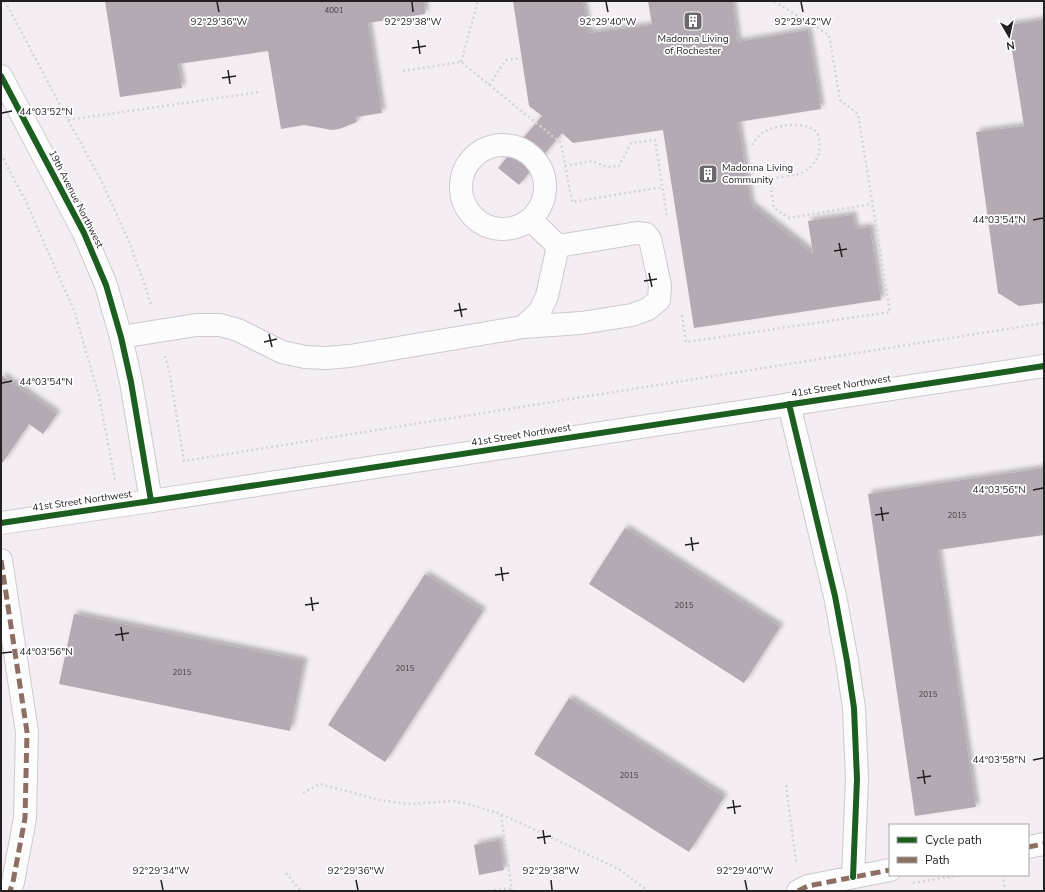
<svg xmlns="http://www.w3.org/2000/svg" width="1045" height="892" viewBox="0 0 1045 892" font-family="'Nunito Sans',sans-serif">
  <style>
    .building { fill: #b4aab4; filter: url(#shadow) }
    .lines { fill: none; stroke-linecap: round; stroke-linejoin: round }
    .minor-casing { stroke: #cdc9cd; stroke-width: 24 }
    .major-casing { stroke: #cdc9cd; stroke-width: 24 }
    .path { stroke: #d5d3d5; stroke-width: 2.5; stroke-dasharray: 2 3; stroke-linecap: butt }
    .minor { stroke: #fdfcfd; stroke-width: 22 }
    .major { stroke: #fdfcfd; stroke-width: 22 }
    .quiet { stroke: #8d6e63; stroke-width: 5; stroke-dasharray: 10 5; stroke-linecap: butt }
    .cycleway-casing { stroke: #fff; stroke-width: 8 }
    .cycleway { stroke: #1b5e20; stroke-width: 6 }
    .ticks { fill: none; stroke: #231f23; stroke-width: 1.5 }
    .labels { text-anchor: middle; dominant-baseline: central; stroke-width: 3.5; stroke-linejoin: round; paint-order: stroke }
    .number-label { font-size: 8px; fill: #474247 }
    .poi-label { font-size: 10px; fill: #231f23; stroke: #fff }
    .street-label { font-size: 10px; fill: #231f23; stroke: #fff }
    .ticks-label { font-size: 10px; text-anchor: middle; fill: #231f23; stroke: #fff; stroke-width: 3.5; stroke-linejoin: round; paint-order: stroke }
  </style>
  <defs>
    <filter id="shadow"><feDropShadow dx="3.5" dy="-3.5" stdDeviation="2" flood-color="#0004"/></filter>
  </defs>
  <rect width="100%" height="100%" fill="#f4eef4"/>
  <path class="building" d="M105 1H424L425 14 368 23 382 113 356 117 357 122 339 129 332 130 304 125 281 129 268 51 178 64 182 88 120 97Z
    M513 1H583L589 33 652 25 648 1H732L738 42 808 30 821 109 738 122 751 205 813 254 808 221 853 215 855 229 870 227 881 300 694 328 663 130 573 143 562 133 519 185 498 168 542 116 529 106Z
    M1044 20V303L1019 306 998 293 976 132 1024 126 1008 25Z
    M1 375 57 414 43 434 29 424 1 465Z
    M1044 468V535L938 550 976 807 915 816 868 494Z
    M625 528 780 627 744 683 589 584Z
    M425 574 483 611 385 762 328 725Z
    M74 614 304 661 290 731 59 684Z
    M569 698 724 797 689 852 534 754Z
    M499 840 504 870 479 875 474 845Z"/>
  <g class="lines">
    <g class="minor-casing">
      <path id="minor" d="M1 76 84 233 106 285 121 337 131 382 151 501
        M461 187a42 42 0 1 1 84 0a42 42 0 1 1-84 0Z
        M531 220 558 246
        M523 327 540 311 547 296 558 246
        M121 337 196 325H220L238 330 282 352 305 357 326 358 350 356 523 327 581 323 632 315 648 309 659 300 660 285 650 239 646 234 637 233 558 246
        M789 404 835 596 847 661 854 708 857 779 853 877
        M1 560 27 732 25 818 13 882 10 891
        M1028 847 1044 844
        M798 891 808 886 890 870"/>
    </g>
    <g class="major-casing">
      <path id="major" d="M1 523 151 501 1044 366"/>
    </g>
    <path class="path" d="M5 1 68 120 101 180 130 244 145 286 151 305
      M461 62 478 1
      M403 71 461 62 561 143 572 202 663 187
      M489 85 506 60 521 58
      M68 120 260 92
      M752 145C755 141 758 136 762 133 773 125 808 120 817 133 819 135 819 139 819 142 821 155 815 166 803 172 796 176 778 177 770 179L774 208 789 218 872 204
      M1 154 25 200 74 310 99 396 115 480
      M565 166 592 161 607 167 619 166 631 143 655 140 667 217
      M682 315 686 342 890 312 858 114 840 100 829 35 775 2V1
      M165 356 169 370 184 461 1044 323
      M786 785 796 862
      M303 793 320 784 380 800 408 804 453 801 468 804 501 814 619 869 648 891
      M501 815 512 891
      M286 873 301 891
      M1003 875 1005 891
      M913 883 961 875
      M489 891 512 888"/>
    <use href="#minor" class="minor"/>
    <use href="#major" class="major"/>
    <path class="quiet" d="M1 560 27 732 25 818 13 882 10 891
      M1028 847 1044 844
      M798 891 808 886 890 870"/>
    <g class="cycleway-casing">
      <path id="cycleway" d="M1 76 84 233 106 285 121 337 131 382 151 501
        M789 404 835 596 847 661 854 708 857 779 853 877
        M1 523 151 501 1044 366"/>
    </g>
    <use href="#cycleway" class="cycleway"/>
  </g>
  <path class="ticks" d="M217 2 219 12M412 2 413 12M606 2 608 12M801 2 803 12M418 40 420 54M412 48 426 46M228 70 230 84M222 78 236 76M2 113 12 111M1033 220 1043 218M839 243 842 257M834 251 847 249M649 273 652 287M644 281 657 279M459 303 462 317M454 311 467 309M269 334 272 347M264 342 277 339M2 383 12 381M1033 490 1043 488M881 507 883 521M875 515 889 513M691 537 693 551M685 545 699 543M501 567 503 581M495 575 509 573M311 597 313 611M305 605 319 603M121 627 123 641M115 635 129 633M2 653 12 652M1033 760 1043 758M923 770 925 784M917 778 931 776M733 800 735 814M727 808 741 806M543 830 545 844M537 838 551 836M161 880 163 890M356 880 358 890M551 880 552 890M745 880 747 890"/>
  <defs>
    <g id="building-square" transform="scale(1)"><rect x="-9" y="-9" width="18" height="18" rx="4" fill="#6c676c" stroke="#fff"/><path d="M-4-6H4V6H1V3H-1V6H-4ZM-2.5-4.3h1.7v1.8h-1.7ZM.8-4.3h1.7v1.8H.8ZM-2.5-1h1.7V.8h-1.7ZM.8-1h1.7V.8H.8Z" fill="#fff"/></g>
  </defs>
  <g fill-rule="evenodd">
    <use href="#building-square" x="693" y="21"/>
    <use href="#building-square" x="708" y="174"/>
  </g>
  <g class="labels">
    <g class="number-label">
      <text x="334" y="10">4001</text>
      <text x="957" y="515">2015</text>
      <text x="684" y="605">2015</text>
      <text x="405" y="668">2015</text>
      <text x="182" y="672">2015</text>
      <text x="928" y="694">2015</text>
      <text x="629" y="775">2015</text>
    </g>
    <g class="poi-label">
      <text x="693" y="39">Madonna Living<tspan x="693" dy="12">of Rochester</tspan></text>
      <text x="722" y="168" text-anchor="start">Madonna Living<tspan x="722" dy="12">Community</tspan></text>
    </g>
    <g class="street-label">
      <text transform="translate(76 199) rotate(63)">19th Avenue Northwest</text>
      <text transform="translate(841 386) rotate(-9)">41st Street Northwest</text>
      <text transform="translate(521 435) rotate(-9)">41st Street Northwest</text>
      <text transform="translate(82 501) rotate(-8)">41st Street Northwest</text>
    </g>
  </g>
  <g class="ticks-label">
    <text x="219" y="25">92°29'36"W</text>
    <text x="413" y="25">92°29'38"W</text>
    <text x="608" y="25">92°29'40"W</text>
    <text x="803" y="25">92°29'42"W</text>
    <text x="46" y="115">44°03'52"N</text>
    <text x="999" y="223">44°03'54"N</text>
    <text x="46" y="385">44°03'54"N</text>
    <text x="999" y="493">44°03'56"N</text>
    <text x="46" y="655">44°03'56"N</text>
    <text x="999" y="763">44°03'58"N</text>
    <text x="161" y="874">92°29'34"W</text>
    <text x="356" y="874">92°29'36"W</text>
    <text x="551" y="874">92°29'38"W</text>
    <text x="745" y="874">92°29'40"W</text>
  </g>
  <rect width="1045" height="892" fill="none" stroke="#231f23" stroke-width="4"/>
  <rect x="889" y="824" width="140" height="52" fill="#ffffff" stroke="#a7a5a7"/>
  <rect x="897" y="837" width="20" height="6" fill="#1b5e20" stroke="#a7a5a7"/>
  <text x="925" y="844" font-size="12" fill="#231f23">Cycle path</text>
  <rect x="897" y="857" width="20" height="6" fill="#8d6e63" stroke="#a7a5a7"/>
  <text x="925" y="864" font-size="12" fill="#231f23">Path</text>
  <g transform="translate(1009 36) rotate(171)" stroke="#ffffff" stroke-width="3" paint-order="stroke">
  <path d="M0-3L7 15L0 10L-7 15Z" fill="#231f23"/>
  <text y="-6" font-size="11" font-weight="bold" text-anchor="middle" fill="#231f23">N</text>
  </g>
</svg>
